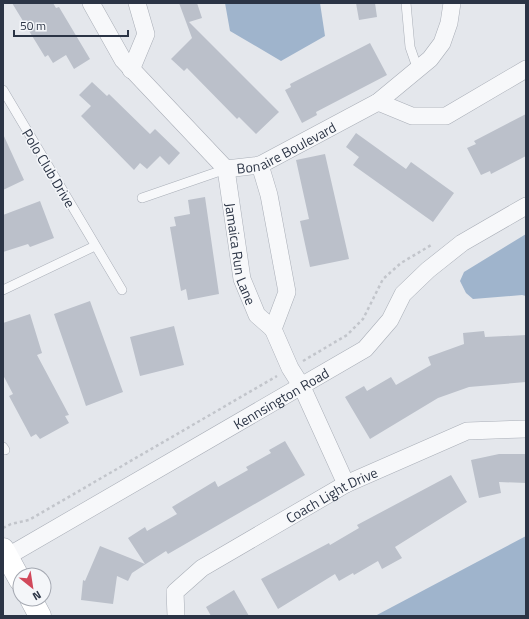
<svg xmlns="http://www.w3.org/2000/svg" width="529" height="619" viewBox="0 0 529 619" font-family="'Titillium Web',sans-serif">
  <style>
    .water { fill: #9fb4cc }
    .building { fill: #bbc0ca }
    .lines { fill: none; stroke-linecap: round; stroke-linejoin: round }
    .lane-casing { stroke: #a9aeb7; stroke-width: 10 }
    .street-casing { stroke: #a9aeb7; stroke-width: 18 }
    .secondary-casing { stroke: #a9aeb7; stroke-width: 23 }
    .path { stroke: #c2c5cb; stroke-width: 2.5; stroke-dasharray: 3 3; stroke-linecap: butt }
    .lane { stroke: #f7f8fa; stroke-width: 9 }
    .street { stroke: #f7f8fa; stroke-width: 17 }
    .secondary { stroke: #fff; stroke-width: 22 }
    .labels { text-anchor: middle; dominant-baseline: central; stroke-width: 3; stroke-linejoin: round; paint-order: stroke }
    .street-label { font-size: 14px; fill: #2b3445; stroke: #f4f6f9 }
  </style>
  <rect width="100%" height="100%" fill="#e4e7ec"/>
  <path class="water" d="M225 3H320L325 36 281 61 230 31Z
    M526 234V296L522 295 473 299 466 293 460 281 464 272Z
    M526 536V616H375Z"/>
  <path class="building" d="M12 3H53L56 8 59 7 90 59 74 69 66 55 53 63 48 55 45 57Z
    M179 3H197L202 18 189 22 279 112 256 134 239 117 237 119 187 68 184 71 171 59 192 38Z
    M356 3H375L377 17 359 20Z
    M370 43 387 75 316 112 317 115 302 123 285 90 291 87 290 84Z
    M92 82 107 96 109 94 150 134 155 129 180 153 169 165 160 156 147 169 140 163 134 170 81 116 91 106 79 95Z
    M526 114V156L491 174 490 171 481 175 467 148 476 144 474 141Z
    M356 133 406 169 411 162 454 193 433 222 353 165 359 157 346 147Z
    M3 134 24 180 3 190Z
    M325 154 349 259 310 267 300 221 309 219 296 160Z
    M205 197 219 294 188 300 186 289 181 291 170 227 176 226 174 217 190 214 188 200Z
    M40 201 54 238 30 247 28 244 3 252V215Z
    M90 301 123 392 86 406 54 314Z
    M30 314 42 353 37 355 69 415 65 416 69 423 40 439 36 434 31 437 9 396 13 394 3 375V323Z
    M174 326 184 365 140 376 130 337Z
    M484 331 485 337 526 335V382L469 387 438 398 370 439 345 397 364 386 367 391 391 377 396 385 431 365 428 357 464 344 463 333Z
    M285 441 305 475 168 554 166 551 132 573 128 581 117 576 113 604 81 600 83 580 85 581 100 546 145 564 128 538 145 527 147 531 177 514 172 507 215 481 218 487 248 470 246 467 271 453 269 450Z
    M499 454H526V483L499 482 501 493 479 498 471 460Z
    M451 475 467 502 395 547 402 558 382 569 378 561 354 575 353 573 339 581 335 574 278 609 261 579 329 543 330 545 359 528 357 525Z
    M234 590 249 616H211L206 607Z"/>
  <g class="lines">
    <g class="lane-casing">
      <path id="lane" d="M406 3 410 47 418 70
        M3 90 122 290
        M142 198 226 169
        M3 290 95 246
        M3 447 5 450"/>
    </g>
    <g class="street-casing">
      <g id="street">
        <path id="s1" d="M91 3 123 60 226 169 260 165 378 102 430 59 442 43 449 23 452 3"/>
        <path d="M131 70 146 34 137 3"/>
        <path d="M378 102 412 116H446L526 69"/>
        <path d="M260 165 269 195 287 292 273 329 290 368 302 387 346 484"/>
        <path id="s2" d="M226 169 242 279 257 315 273 329"/>
        <path id="s3" d="M3 559 365 349 390 320 403 294 428 270 462 243 526 206"/>
        <path id="s4" d="M176 616 175 592 202 568 346 484 467 431 526 429"/>
      </g>
    </g>
    <g class="secondary-casing">
      <path id="secondary" d="M3 549 20 580
        M31 599 40 616"/>
    </g>
    <path class="path" d="M303 361 347 335 363 319 383 279 401 263 433 244
      M3 528 11 524 29 520 277 376"/>
    <use href="#lane" class="lane"/>
    <use href="#street" class="street"/>
    <use href="#secondary" class="secondary"/>
  </g>
  <g class="labels">
    <g class="street-label">
      <text stroke="none"><textPath href="#s1" startOffset="280">Bonaire Boulevard</textPath></text>
      <text transform="translate(49 168) rotate(59)">Polo Club Drive</text>
      <text stroke="none"><textPath href="#s2" startOffset="86">Jamaica Run Lane</textPath></text>
      <text stroke="none"><textPath href="#s3" startOffset="321">Kennsington Road</textPath></text>
      <text stroke="none"><textPath href="#s4" startOffset="209">Coach Light Drive</textPath></text>
    </g>
  </g>
  <rect width="529" height="619" fill="none" stroke="#2b3445" stroke-width="8"/>
  <g transform="translate(32 587) rotate(150)"><circle r="19" fill="#f4f6f9" stroke="#a4a8b1"/>
  <path d="M0-3L7 15L0 10L-7 15Z" fill="#d1495b"/>
  <text y="-6" font-size="11" font-weight="bold" text-anchor="middle" fill="#2b3445">N</text>
  </g>
  <path d="M14 30v6h114v-6" fill="none" stroke="#2b3445" stroke-width="2"/>
  <text x="20" y="30" font-size="12" fill="#2b3445" stroke="#f4f6f9" stroke-width="3" paint-order="stroke">50 m</text>
</svg>
